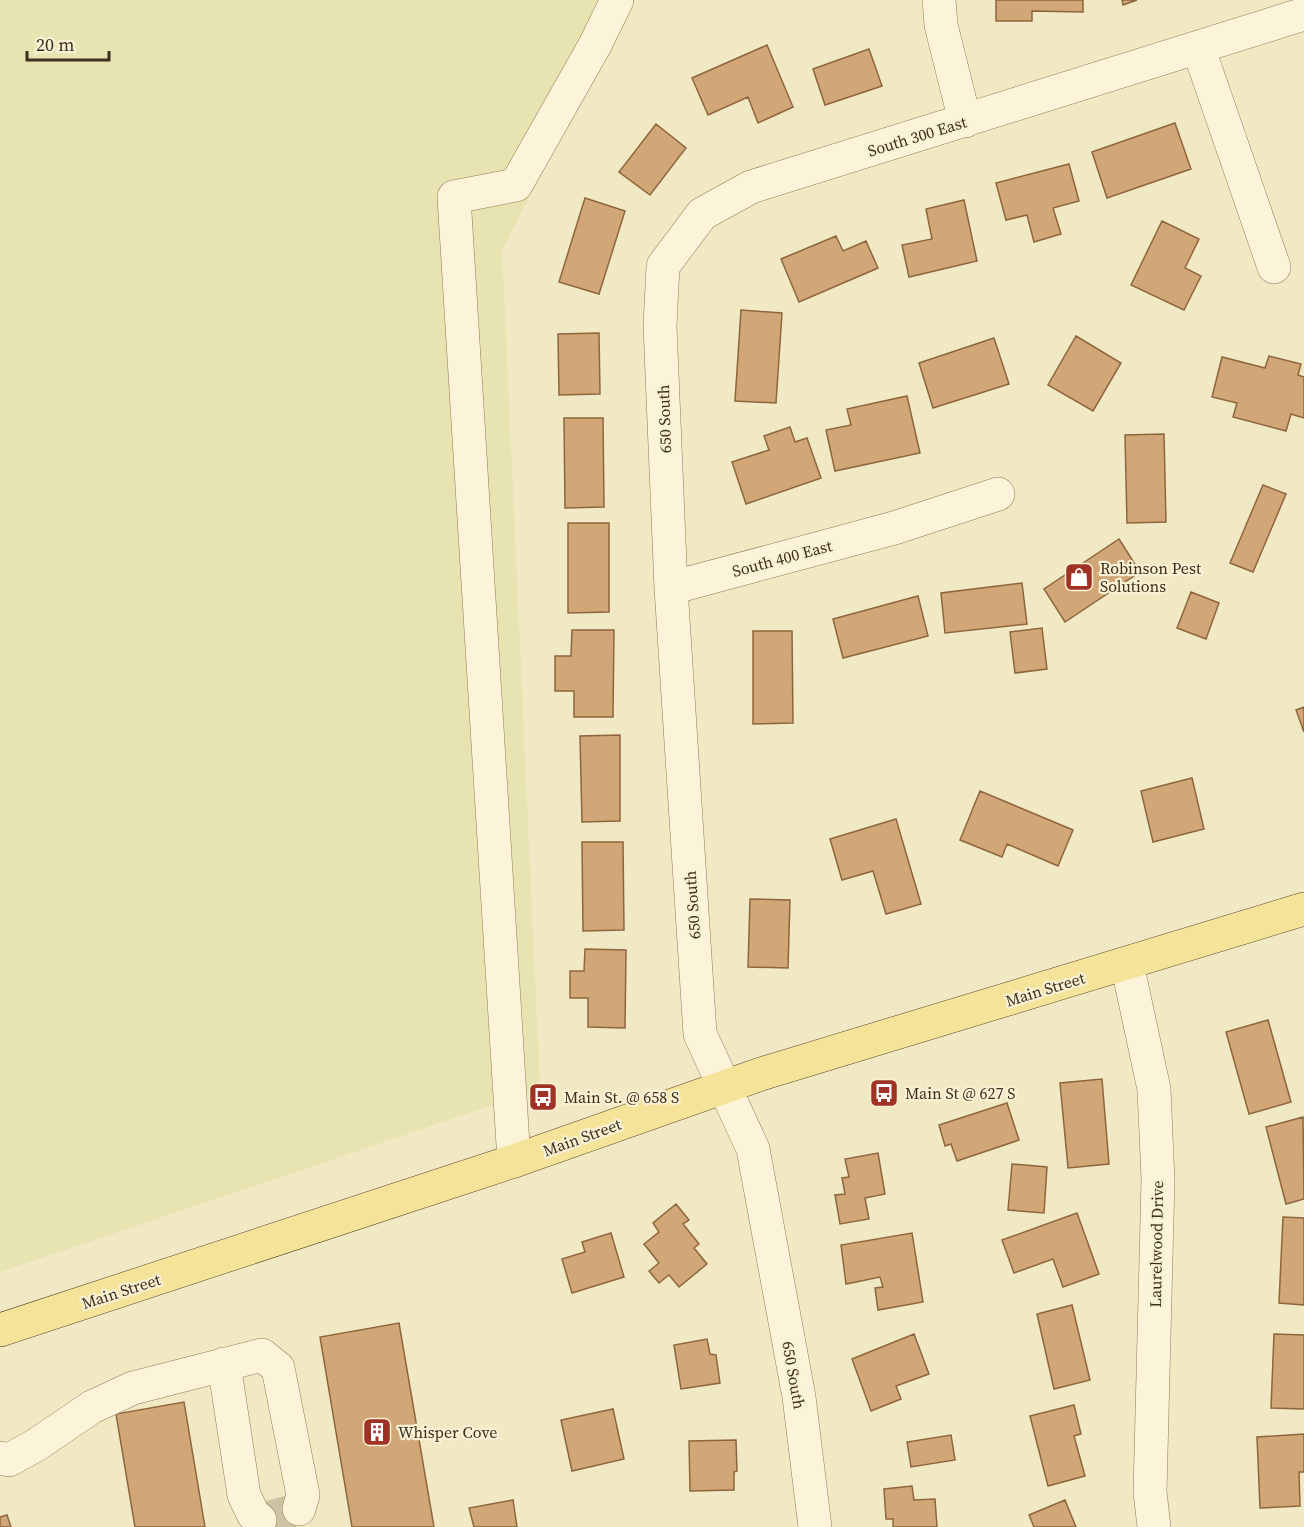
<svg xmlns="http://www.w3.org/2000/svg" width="1304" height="1527" viewBox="0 0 1304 1527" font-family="'Source Serif 4',serif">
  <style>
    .farmland { fill: #e7e4b1 }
    .building { fill: #d1a777; stroke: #8e663d; stroke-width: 1.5 }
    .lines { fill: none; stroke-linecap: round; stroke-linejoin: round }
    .minor-tunnel { stroke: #cdc3a3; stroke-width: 33; stroke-dasharray: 33 16; stroke-linecap: butt }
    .minor-casing { stroke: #8d7a59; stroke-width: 34 }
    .major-casing { stroke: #5a472d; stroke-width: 34 }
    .minor { stroke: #fbf4d8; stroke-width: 33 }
    .major { stroke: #f6e39a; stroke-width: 33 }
    .labels { text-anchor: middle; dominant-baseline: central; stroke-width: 4.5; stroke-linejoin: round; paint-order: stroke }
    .street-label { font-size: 16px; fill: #3c301e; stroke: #f8f1d4 }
    .poi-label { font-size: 16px; fill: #3c301e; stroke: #f8f1d4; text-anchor: start }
  </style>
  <rect width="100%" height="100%" fill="#f1e8c4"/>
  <path class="farmland" d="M0 0H628L502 251 540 1089 0 1272Z"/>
  <path class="building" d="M996 0H1083V12L1032 11V21H996Z
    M1122 0H1137L1123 5Z
    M767 45 793 107 758 123 748 97 708 115 692 78Z
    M869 49 882 86 825 105 813 69Z
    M1175 123 1191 169 1107 198 1092 152Z
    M656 124 686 148 650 195 619 172Z
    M1069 164 1079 201 1053 208 1061 234 1034 242 1027 215 1006 220 996 183Z
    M585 198 625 211 599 294 559 282Z
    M964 200 977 261 909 277 902 245 932 239 926 209Z
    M1162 221 1199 239 1185 268 1201 276 1184 310 1131 285Z
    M836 236 843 251 866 241 878 268 799 302 781 259Z
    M741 310 782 313 776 403 735 401Z
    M599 333 600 394 559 395 558 334Z
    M1076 336 1121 363 1093 411 1048 385Z
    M994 338 1009 384 933 408 919 363Z
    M1269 356 1301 364 1298 375 1304 377V418L1291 414 1286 431 1233 417 1237 403 1212 397 1222 357 1265 368Z
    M907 396 920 453 835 471 826 430 851 425 847 409Z
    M564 418H603L604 507 565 508Z
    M790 427 795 442 807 438 821 478 746 504 732 462 769 450 764 436Z
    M1164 434 1166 522 1127 523 1125 435Z
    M1263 485 1286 494 1253 572 1230 563Z
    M568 523H609V612L568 613Z
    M1119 539 1140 572 1065 622 1044 589Z
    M1022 583 1027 624 945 633 941 593Z
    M1191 592 1219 603 1206 639 1177 628Z
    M918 596 928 636 843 658 833 619Z
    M1042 628 1047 669 1015 673 1010 632Z
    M572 630H614L613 717H574V691H555V656H571Z
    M753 631H792L793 723 753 724Z
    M1304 707V732L1296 710Z
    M620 735V821L582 822 580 736Z
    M1192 778 1204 829 1153 842 1141 791Z
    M980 791 1073 830 1058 866 1007 844 1002 857 960 840Z
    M896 819 921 904 886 914 873 871 842 880 830 839Z
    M582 842H623L624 930 583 931Z
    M750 899 790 900 788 968 748 967Z
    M585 949 626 950 625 1028 588 1027V998H570V971H584Z
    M1268 1020 1291 1102 1249 1114 1226 1032Z
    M1102 1079 1109 1164 1068 1168 1060 1083Z
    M1007 1103 1019 1140 957 1161 951 1144 945 1146 939 1125Z
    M1303 1117 1304 1199 1286 1204 1266 1127Z
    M878 1153 885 1194 865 1198 869 1219 840 1224 835 1195 845 1194 842 1178 849 1177 845 1159Z
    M1012 1164 1047 1167 1044 1213 1008 1210Z
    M676 1204 689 1220 683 1224 699 1244 694 1248 707 1264 679 1287 669 1275 659 1283 649 1271 659 1263 644 1244 659 1232 653 1223Z
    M1077 1213 1099 1274 1063 1287 1053 1259 1014 1273 1002 1240Z
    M1283 1217 1304 1218V1305L1279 1303Z
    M611 1233 624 1277 572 1293 562 1259 585 1252 582 1242Z
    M912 1233 923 1302 878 1310 875 1288 883 1287 880 1277 846 1284 841 1245Z
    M1072 1305 1090 1380 1054 1389 1037 1314Z
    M399 1323 434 1527H352L320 1337Z
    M914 1334 929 1374 896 1386 901 1399 871 1411 852 1359Z
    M1274 1334 1304 1335V1409L1271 1408Z
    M707 1339 710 1354 716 1355 720 1383 681 1389 674 1345Z
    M184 1402 205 1527H135L116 1414Z
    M1074 1405 1081 1434 1074 1436 1085 1476 1048 1486 1030 1416Z
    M613 1409 624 1459 572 1471 561 1420Z
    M1304 1434V1472H1299L1300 1506 1260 1508 1257 1437Z
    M951 1435 955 1460 911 1467 907 1442Z
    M736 1440 737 1471 734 1472V1490L690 1491 689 1441Z
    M912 1486 914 1500 935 1499 937 1527H893V1519H886L884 1489Z
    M513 1500 517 1527H474L469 1508Z
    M1065 1500 1076 1527H1034L1029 1515Z
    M7 1515 11 1527H0V1517Z"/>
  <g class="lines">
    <path class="minor-tunnel" d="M260 1520 299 1509"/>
    <g class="minor-casing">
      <path id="minor" d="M939 0 941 25 965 121
        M1198 47 1274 267
        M671 588 894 528 998 494
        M1127 964 1154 1089 1158 1180 1150 1492 1154 1527
        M514 1161 454 197 516 185 595 45 617 0
        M224 1364 244 1495 253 1514 260 1520
        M0 1458 9 1460 36 1445 92 1407 133 1388 262 1355 278 1368 303 1495 299 1509
        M815 1527 799 1397 753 1149 700 1034 671 588 660 326 663 266 702 214 751 187 1304 14"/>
    </g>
    <g class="major-casing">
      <path id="major" d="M0 1330 514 1161 761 1074 1304 909"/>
    </g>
    <use href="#minor" class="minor"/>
    <use href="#major" class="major"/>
  </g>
  <defs>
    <g id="shop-square" transform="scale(1.5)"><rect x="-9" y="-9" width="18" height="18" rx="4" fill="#a03225" stroke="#f8f1d4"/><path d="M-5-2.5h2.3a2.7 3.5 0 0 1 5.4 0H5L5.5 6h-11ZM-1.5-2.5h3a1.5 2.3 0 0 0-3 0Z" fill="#fff"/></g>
    <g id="bus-square" transform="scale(1.5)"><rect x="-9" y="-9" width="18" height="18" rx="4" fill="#a03225" stroke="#f8f1d4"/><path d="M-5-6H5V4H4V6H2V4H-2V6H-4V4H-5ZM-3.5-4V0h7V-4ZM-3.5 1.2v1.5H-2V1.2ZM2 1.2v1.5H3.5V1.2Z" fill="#fff"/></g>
    <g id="building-square" transform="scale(1.5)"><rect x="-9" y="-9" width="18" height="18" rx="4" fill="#a03225" stroke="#f8f1d4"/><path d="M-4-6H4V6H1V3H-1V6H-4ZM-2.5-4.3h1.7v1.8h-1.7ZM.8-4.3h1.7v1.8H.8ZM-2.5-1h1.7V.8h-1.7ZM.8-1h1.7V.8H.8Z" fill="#fff"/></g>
  </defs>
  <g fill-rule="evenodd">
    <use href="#shop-square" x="1079" y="577"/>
    <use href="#bus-square" x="884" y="1093"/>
    <use href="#bus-square" x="543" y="1097"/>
    <use href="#building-square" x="377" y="1432"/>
  </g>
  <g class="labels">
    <g class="street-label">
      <text transform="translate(917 136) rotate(-17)">South 300 East</text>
      <text transform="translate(664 419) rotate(-92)">650 South</text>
      <text transform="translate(782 558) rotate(-15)">South 400 East</text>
      <text transform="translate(692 905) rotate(-94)">650 South</text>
      <text transform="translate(1045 989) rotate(-17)">Main Street</text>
      <text transform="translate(582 1137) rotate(-20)">Main Street</text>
      <text transform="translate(1156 1244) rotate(-89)">Laurelwood Drive</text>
      <text transform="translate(121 1291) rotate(-18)">Main Street</text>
      <text transform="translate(794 1375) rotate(80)">650 South</text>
    </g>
    <g class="poi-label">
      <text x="1100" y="568">Robinson Pest<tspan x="1100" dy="18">Solutions</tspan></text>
      <text x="905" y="1093">Main St @ 627 S</text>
      <text x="564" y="1097">Main St. @ 658 S</text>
      <text x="398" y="1432">Whisper Cove</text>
    </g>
  </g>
  <path d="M27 51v9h82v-9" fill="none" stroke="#3c301e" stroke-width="3"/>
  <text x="36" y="51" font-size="18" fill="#3c301e" stroke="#f8f1d4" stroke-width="4.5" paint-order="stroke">20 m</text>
</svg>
